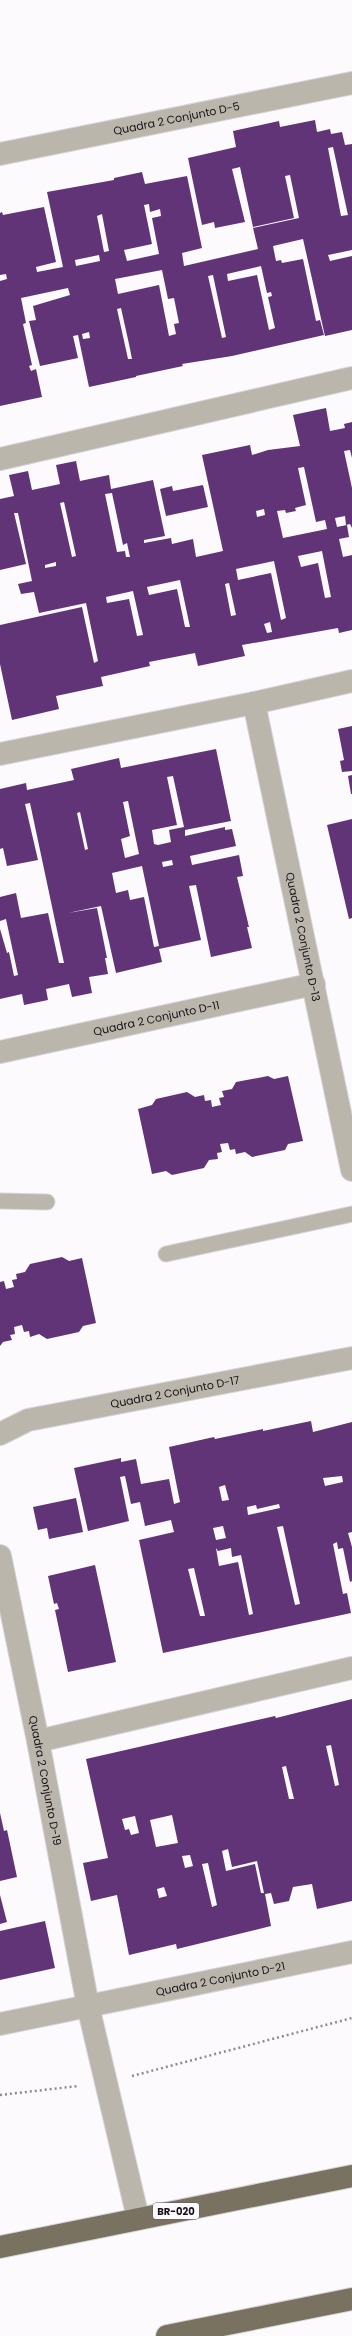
<svg xmlns="http://www.w3.org/2000/svg" width="352" height="2336" viewBox="0 0 352 2336" font-family="Poppins,sans-serif">
  <style>
    .building { fill: #603477; fill-rule: evenodd }
    .lines { fill: none; stroke-linecap: round; stroke-linejoin: round }
    .service-casing { stroke: #d8d5d9; stroke-width: 17 }
    .minor-casing { stroke: #d8d5d9; stroke-width: 24 }
    .trunk-casing { stroke: #d8d5d9; stroke-width: 24 }
    .path { stroke: #8f8a8f; stroke-width: 2.5; stroke-dasharray: 2 3; stroke-linecap: butt }
    .service { stroke: #bab6ac; stroke-width: 15 }
    .minor { stroke: #bab6ac; stroke-width: 22 }
    .trunk { stroke: #797260; stroke-width: 22 }
    .labels { text-anchor: middle; dominant-baseline: central; stroke-width: 4; stroke-linejoin: round; paint-order: stroke }
    .shield { fill: #fdfafe; stroke: #5d585d; stroke-width: 1 }
    .shield-label { font-size: 10px; font-weight: bold; fill: #181218 }
    .street-label { font-size: 11px; fill: #181218; stroke: #fdfafe }
  </style>
  <rect width="100%" height="100%" fill="#fdfafe"/>
  <path class="building" d="M315 120 317 132 330 129 331 134 342 132 345 145 352 144V250L328 255 330 261 352 256V330L325 336 303 239 273 246 276 261 281 260 282 263 303 259 316 321 320 320 324 335 232 356 182 364 183 366 136 376V377L89 387 78 335 73 336 78 358 40 366 29 321 36 320 33 306 70 295 68 288 21 298 26 323 23 324 32 365 29 366 31 371 36 369 42 397 0 406V281L7 279 6 274 0 275V213L2 212 3 215 44 207 56 262 36 267 37 272 63 267 47 192 114 180V178L142 172 145 184 187 176 202 248 182 253 184 266 258 249 253 228 299 218 290 175 285 176 294 218 253 227 240 167 232 169 245 222 215 228 214 222 202 225 188 158 236 147 233 131 279 121 280 127ZM333 147 348 215 341 216 328 148ZM149 204 150 212 160 209 161 216 152 218 159 254 127 261 124 250 152 244 144 205ZM102 214 109 251 104 252 97 216ZM99 255 100 261 76 266 75 260ZM261 266 267 293 271 292 272 296 268 297 275 328 269 330 257 275 228 281 227 274ZM162 270 168 299 174 298 179 323 174 324 176 334 169 336 159 285 118 294 115 279ZM213 275 226 337 222 338 208 276ZM121 308 129 344 132 359H128L117 309ZM89 332 90 338 83 339 82 334Z
    M326 408 330 431 345 428 344 424 352 422V458L350 450 344 451 352 488V528L350 524 346 525 345 516 335 518 337 527 347 525 349 537 339 539 343 557 352 555V630L339 633 338 628 242 645 245 656 198 666 195 653 149 662 150 666 101 677 103 686 56 696 59 709 12 720 0 664V625L82 607 94 663 98 661 86 603 39 613 34 592 21 594 18 584 32 581 18 513H14L26 564 0 570V499L14 496 9 475 28 471 32 490 60 484 56 465 76 461 80 481 109 475 111 489 153 480 165 536 144 540V543L171 538 172 544 193 539 196 557 223 551 202 455 250 445 252 455 268 450 300 446 293 415ZM304 467 316 522 325 520 327 529 283 538 277 511 285 510 286 513 296 511 295 508 306 505 298 468ZM112 493 123 545 127 543 130 557H126L125 551 117 552 105 494ZM64 502 76 556 72 557 60 503ZM264 509 265 515 257 517 256 511ZM322 551 331 597 325 598 318 563 301 567 298 556ZM274 561 286 618 281 620 271 573 238 580 236 569ZM56 562V566L45 568V565ZM180 580 190 627H185L177 589 149 595 147 587ZM229 583 236 615 231 616 225 584ZM133 591 143 635 137 636 129 599 107 603 106 597ZM270 622 272 632 267 633 264 624Z
    M203 485 208 507 166 516 160 489 172 486 173 491Z
    M352 726V771L342 772 340 761 344 760 338 729Z
    M216 749 231 821 185 830V836L225 827V830L232 829 236 846 190 856 192 865 239 855 243 876 237 877 249 927H247L252 948 211 957 196 885 189 886 201 940 159 949 162 962 116 973 101 906 68 913 97 908 107 958H105L108 974 89 977 92 993 72 997 69 984 46 989 48 1000 24 1005 22 994 0 999V929L7 953 9 952 14 976 18 975 6 919 0 921V897L16 893 21 918 48 913 59 963H64L30 803 25 804 38 860 7 866 3 848 0 849V789L26 783 27 790 74 780 71 769 119 758 121 768ZM173 776 184 827 169 830 171 842 158 845 154 844 152 830 177 825 167 777ZM128 801 139 854 125 858 121 839 130 836 123 802ZM80 812 88 849 85 850 77 813ZM172 860 173 865 163 867 162 862ZM142 866 159 946 154 947 144 897 130 900 128 890 116 893 112 873Z
    M352 775V794H351L348 776Z
    M352 819V918L349 919 327 825Z
    M268 1076 274 1079 288 1076 303 1141 288 1144 285 1150 252 1157 245 1152 236 1154 235 1149 230 1150 228 1143 220 1144 222 1152 217 1153 218 1159 209 1160 204 1168 172 1175 166 1171 152 1174 138 1109 152 1105 156 1099 187 1092 195 1097 204 1095 205 1101 211 1100 212 1107 221 1105 219 1098 224 1097 222 1091 232 1089 236 1082Z
    M62 1257 69 1261 82 1258 96 1323 83 1326 79 1332 47 1339 39 1334 30 1337 29 1331 24 1332 22 1325 14 1327 15 1334 10 1335 12 1340 3 1342 0 1346V1282L4 1281 6 1289 14 1287 12 1280 17 1279 16 1274 25 1272 30 1264Z
    M311 1421 313 1432 352 1422V1532L348 1533 352 1547V1581L350 1582 343 1548 338 1549 337 1542 333 1544 343 1594 347 1593 351 1613 163 1653 139 1540 174 1532 171 1520 145 1526 140 1502 131 1504 125 1476 120 1477 129 1521 88 1531 74 1468 121 1458V1462L136 1459 141 1484 169 1479 174 1504 180 1502 169 1447 214 1437 215 1439 263 1429V1431ZM342 1476 343 1482 325 1486 323 1478ZM225 1485 229 1500 222 1501 219 1487ZM279 1504 280 1508 248 1515 247 1507 256 1505 257 1509ZM223 1526 226 1538 216 1540 213 1528ZM283 1526 300 1604 295 1605 277 1527ZM216 1548 218 1551 231 1548 232 1557 241 1555 253 1614 249 1615 238 1562 219 1566ZM194 1568 205 1616H200L188 1569Z
    M76 1498 83 1532 49 1539 47 1528 38 1530 33 1507Z
    M95 1565 116 1662 68 1672 55 1610 59 1609 57 1603 54 1604 48 1576Z
    M352 1699V1901L317 1909 312 1884 293 1887 289 1901 274 1904 271 1893 265 1894 271 1926 177 1949 176 1944 129 1955 117 1895 91 1901 83 1863 108 1858 86 1759 275 1716 276 1718ZM331 1745 339 1785 335 1786 326 1746ZM286 1766 294 1799H289L282 1767ZM172 1815 178 1843 156 1847 150 1820ZM135 1816 139 1833 131 1835 129 1829 125 1830 122 1819ZM228 1849 232 1867 257 1861 264 1893H261L255 1864 226 1871 222 1851ZM190 1855 193 1866 185 1868 182 1856ZM208 1863 217 1905 212 1907 202 1864ZM164 1887 167 1896 159 1898 157 1889Z
    M0 1813 4 1831 7 1830 17 1877 0 1881Z
    M0 1895 7 1922 0 1924Z
    M45 1921 55 1968 0 1980V1931Z"/>
  <g class="lines">
    <g class="service-casing">
      <path id="service" d="M0 1201 47 1202
        M166 1254 352 1214"/>
    </g>
    <g class="minor-casing">
      <g id="minor">
        <path id="s1" d="M0 154 352 83"/>
        <path d="M0 459 352 378"/>
        <path id="s2" d="M254 703 352 1170"/>
        <path d="M0 754 254 703 352 681"/>
        <path id="s3" d="M0 1052 314 984"/>
        <path id="s4" d="M0 1434 28 1420 352 1358"/>
        <path id="s5" d="M0 1556 38 1741 88 2006 138 2218"/>
        <path d="M38 1741 352 1668"/>
        <path id="s6" d="M0 2024 352 1952"/>
      </g>
    </g>
    <g class="trunk-casing">
      <path id="trunk" d="M0 2247 352 2176
        M167 2336 352 2299"/>
    </g>
    <path class="path" d="M132 2076 352 2018
      M0 2095 78 2086"/>
    <use href="#service" class="service"/>
    <use href="#minor" class="minor"/>
    <use href="#trunk" class="trunk"/>
  </g>
  <g class="labels">
    <rect class="shield" x="153" y="2203" width="46" height="16" rx="3"/>
    <g class="shield-label">
      <text x="176" y="2211">BR-020</text>
    </g>
    <g class="street-label">
      <text stroke="none"><textPath href="#s1" startOffset="180">Quadra 2 Conjunto D-5</textPath></text>
      <text stroke="none"><textPath href="#s2" startOffset="239">Quadra 2 Conjunto D-13</textPath></text>
      <text stroke="none"><textPath href="#s3" startOffset="160">Quadra 2 Conjunto D-11</textPath></text>
      <text stroke="none"><textPath href="#s4" startOffset="181">Quadra 2 Conjunto D-17</textPath></text>
      <text stroke="none"><textPath href="#s5" startOffset="229">Quadra 2 Conjunto D-19</textPath></text>
      <text stroke="none"><textPath href="#s6" startOffset="225">Quadra 2 Conjunto D-21</textPath></text>
    </g>
  </g>
</svg>
